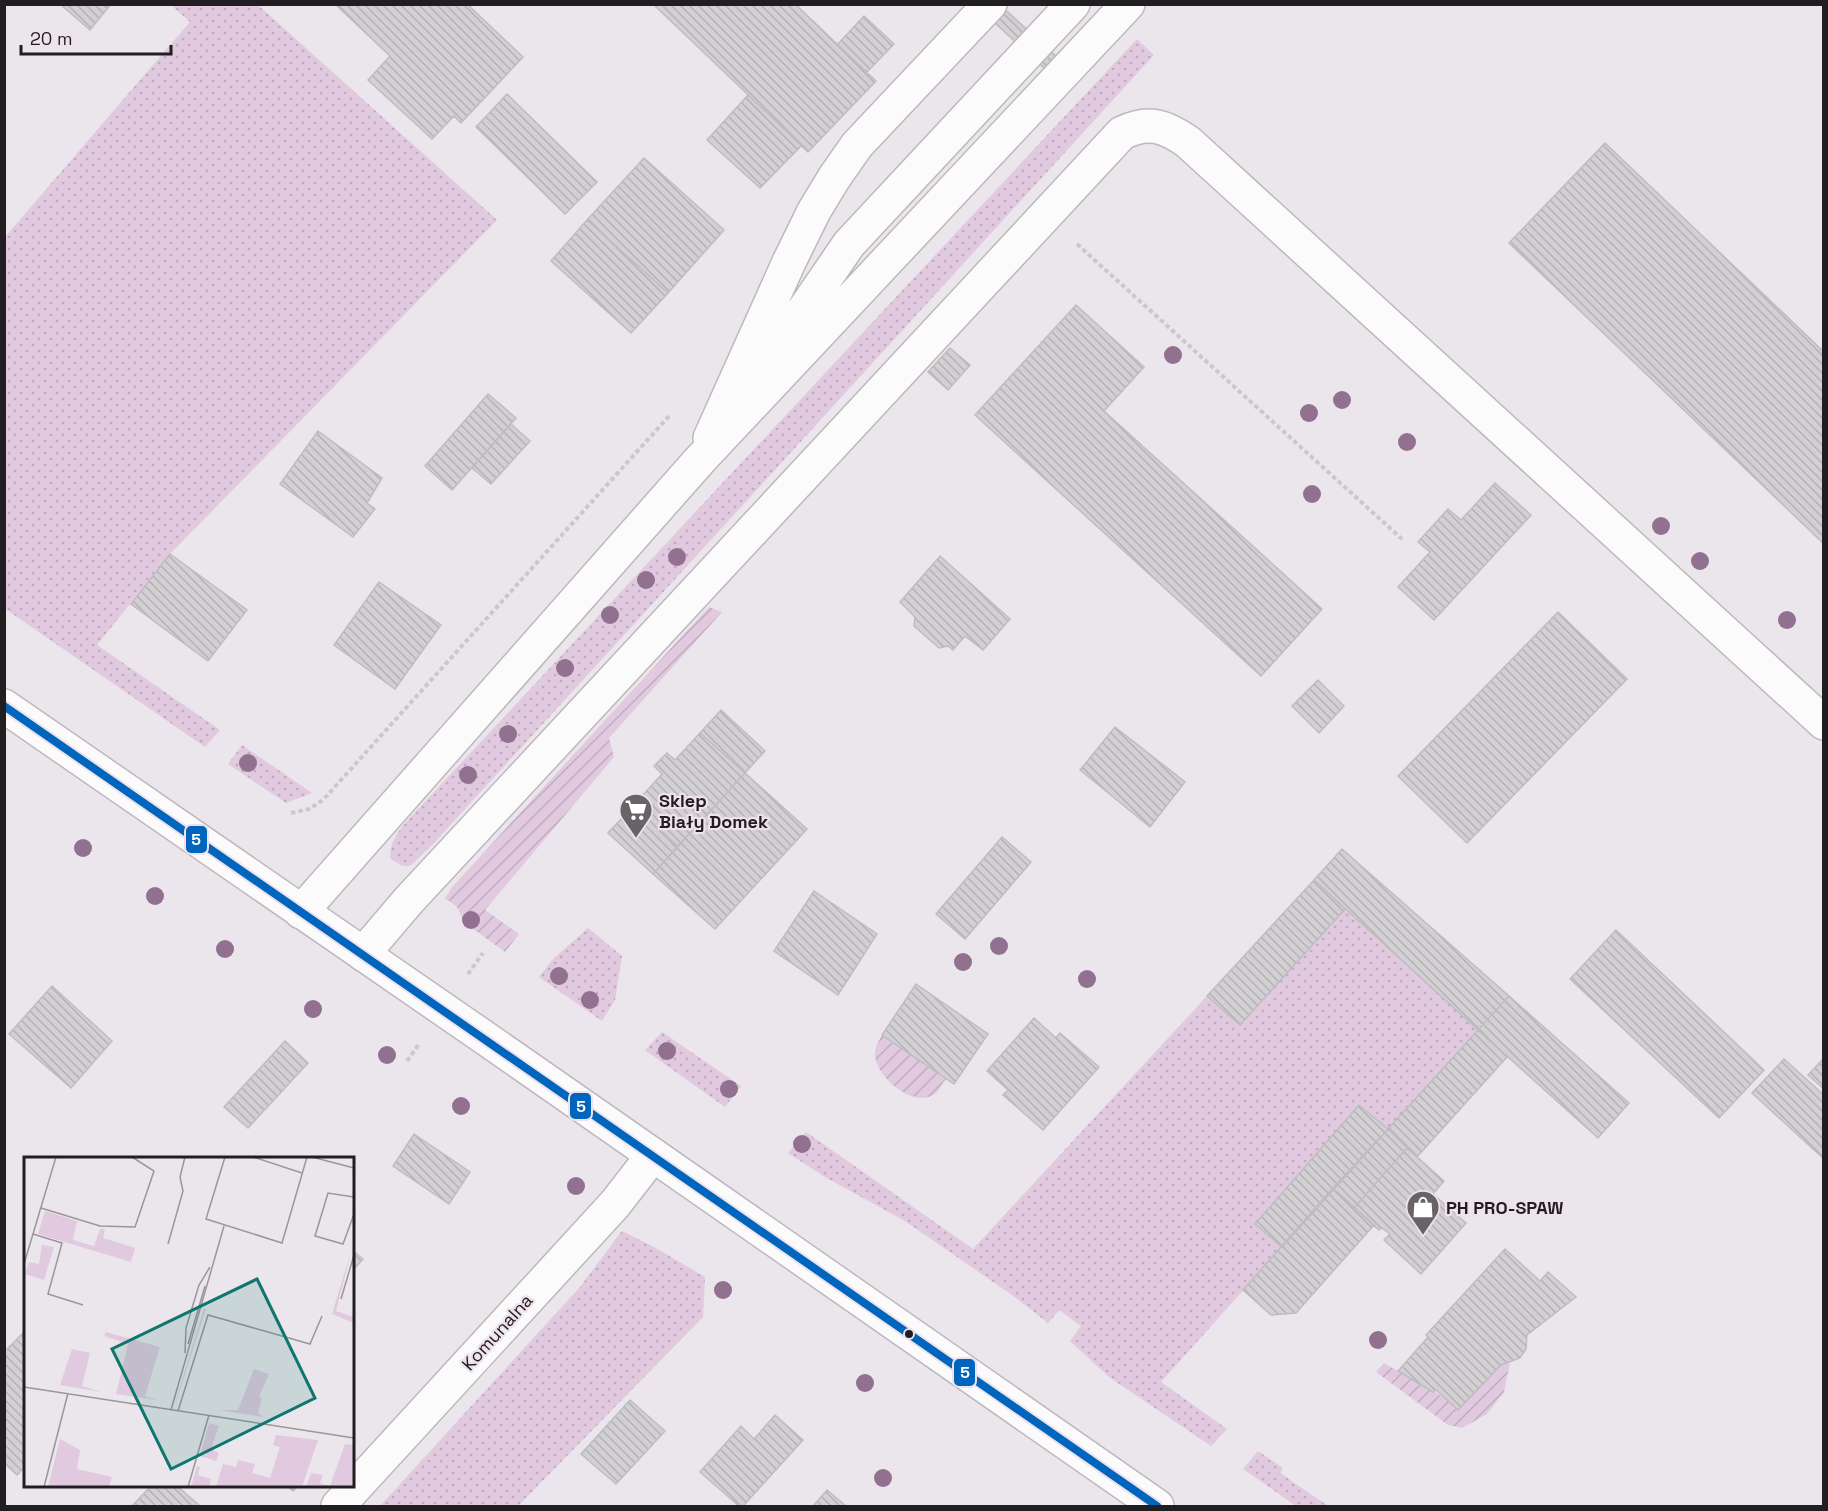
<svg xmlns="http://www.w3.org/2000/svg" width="1828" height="1511" viewBox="0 0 1828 1511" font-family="'Space Grotesk',sans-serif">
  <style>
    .grass { fill: url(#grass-dots) }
    .garden { fill: url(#garden-furrows) }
    .building { fill: url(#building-back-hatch); stroke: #bfbcc1; stroke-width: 1.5 }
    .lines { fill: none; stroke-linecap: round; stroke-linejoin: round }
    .minor-casing { stroke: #bdb8bc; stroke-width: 36 }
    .major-casing { stroke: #bdb8bc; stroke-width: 36 }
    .path { stroke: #cac9ca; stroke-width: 4; stroke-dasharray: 4.5 3; stroke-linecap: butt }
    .minor { stroke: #fcfbfc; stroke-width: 33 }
    .major { stroke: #fcfbfc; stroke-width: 33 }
    .bus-1-casing { stroke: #eee3ec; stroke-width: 12 }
    .bus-1 { stroke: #0065bd; stroke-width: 8 }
    .tree { fill: #917090 }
    .bus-dot { fill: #211d20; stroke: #eee3ec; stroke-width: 2 }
    .labels { text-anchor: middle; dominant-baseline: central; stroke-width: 4.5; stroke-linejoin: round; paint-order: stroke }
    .poi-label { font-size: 18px; font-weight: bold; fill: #211d20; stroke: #eee3ec; text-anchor: start }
    .street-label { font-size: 18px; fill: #211d20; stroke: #eee3ec }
    .inset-road { fill: none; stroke: #9a969a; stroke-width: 1.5 }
    .view { fill: #0f766e; fill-opacity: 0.15; stroke: #0f766e; stroke-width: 3 }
    .inset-edge { fill: none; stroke: #211d20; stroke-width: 3 }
    .line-badge { stroke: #eee3ec; stroke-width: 2 }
    .badge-label { font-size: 16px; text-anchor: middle; font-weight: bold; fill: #fff }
  </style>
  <defs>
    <pattern id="grass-dots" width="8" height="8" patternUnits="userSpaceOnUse" patternTransform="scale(1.5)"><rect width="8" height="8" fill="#e1c9df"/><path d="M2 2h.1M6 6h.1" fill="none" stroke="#c1acbf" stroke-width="1.8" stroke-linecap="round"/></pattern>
    <pattern id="garden-furrows" width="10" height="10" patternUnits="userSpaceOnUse" patternTransform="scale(1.5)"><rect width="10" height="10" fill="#e1c9df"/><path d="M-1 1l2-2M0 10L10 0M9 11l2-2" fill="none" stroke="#c1acbf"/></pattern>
    <pattern id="building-back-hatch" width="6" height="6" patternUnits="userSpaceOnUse" patternTransform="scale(1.5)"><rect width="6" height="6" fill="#d3d0d4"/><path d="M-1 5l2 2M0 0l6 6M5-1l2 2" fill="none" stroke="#b5b2b6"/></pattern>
  </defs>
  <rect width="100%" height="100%" fill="#ebe6eb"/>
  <path class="grass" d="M171 5H258L497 220 170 554 97 645 220 730 205 747 4 608 5 237 190 22Z
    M1137 39 1154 55 433 844 410 866H402L390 858C390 842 397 833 407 821Z
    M242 745 312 793 286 803 228 764Z
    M1345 909 1478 1030 1388 1129 1359 1106 1255 1224 1282 1247 1161 1382 1227 1429 1211 1446 1109 1377 1070 1341 1081 1326 1059 1310 1048 1323 1012 1295 905 1221 825 1177 788 1153 806 1132 973 1249 1207 996 1240 1025Z
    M588 928 622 956 615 1000 602 1021 539 977 554 958Z
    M662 1032 741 1086 725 1107 645 1050Z
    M622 1231 654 1247 705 1277 703 1317 518 1506H380L580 1287Z
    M1258 1451 1283 1468 1280 1473 1328 1506H1296L1243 1469Z"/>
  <path class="garden" d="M709 607 722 612 609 738 614 757 485 910 519 934 505 952 465 923 457 907 445 898 453 886Z
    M882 1035 946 1079C942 1083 939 1091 935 1094 914 1108 882 1081 876 1061 873 1051 877 1044 882 1035Z
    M1384 1363C1409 1378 1437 1390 1458 1409L1501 1365 1510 1363 1504 1392 1487 1414 1462 1428 1448 1425 1376 1372Z"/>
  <path class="building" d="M60 4H111L90 30Z
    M335 4H467L523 57 461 123 454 116 432 139 368 80 390 56Z
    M653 4H795L876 81 808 152Z
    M999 4 1069 68 1058 81 983 12Z
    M864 16 894 44 867 72 837 45Z
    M507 94 597 182 565 214 476 127Z
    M748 95 802 145 760 188 707 140Z
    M1605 143 1824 352V544L1509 243Z
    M644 158 724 230 668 293 587 220Z
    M587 220 668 293 631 333 551 261Z
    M1076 305 1144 367 1104 411 1322 609 1261 676 975 415Z
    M950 348 970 365 948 390 928 372Z
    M488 394 516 418 452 490 425 466Z
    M511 424 530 441 491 484 472 468Z
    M318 431 382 478 367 503 375 509 353 537 280 484Z
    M1495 483 1531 515 1434 620 1398 587 1430 552 1418 542 1448 509 1461 520Z
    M170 554 247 610 208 661 131 604Z
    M940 556 1010 619 983 650 965 636 953 650 948 646 939 648 914 626 915 617 900 602Z
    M379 582 441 625 395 689 334 645Z
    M1558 612 1627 679 1467 843 1398 776Z
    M1318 680 1344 706 1319 733 1292 706Z
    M721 710 765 751 745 773 700 733Z
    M1115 727 1185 782 1150 827 1080 770Z
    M700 733 745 773 678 846 633 806 662 774 654 766 667 753 675 760Z
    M745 773 807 829 715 929 653 874Z
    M633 806 678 846 653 874 608 833Z
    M1002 837 1031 862 965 939 936 914Z
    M1342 849 1509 996 1478 1030 1314 880Z
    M1314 880 1345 909 1240 1025 1207 996Z
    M814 891 877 934 838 995 774 951Z
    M1616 930 1764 1070 1719 1118 1570 979Z
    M916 984 988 1034 954 1084 882 1035Z
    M52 986 112 1041 71 1088 9 1034Z
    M1509 996 1629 1103 1598 1138 1478 1030Z
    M1034 1018 1056 1038 1060 1033 1099 1067 1043 1130 1003 1095 1008 1090 987 1071Z
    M1478 1030 1507 1057 1417 1157 1388 1129Z
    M285 1041 308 1063 248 1128 224 1107Z
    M1824 1058V1089L1808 1075Z
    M1784 1059 1824 1095V1159L1752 1093Z
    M1359 1105 1388 1129 1282 1247 1255 1224Z
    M1388 1129 1407 1148 1354 1208 1333 1188Z
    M414 1134 470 1172 449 1204 393 1166Z
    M1407 1148 1444 1181 1433 1194 1466 1223 1421 1274 1384 1240 1390 1234 1382 1228 1379 1230 1354 1208Z
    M1333 1188 1374 1225 1296 1313 1271 1315 1243 1290Z
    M1505 1249 1540 1281 1548 1272 1576 1297 1527 1335 1526 1349 1520 1358 1501 1365 1458 1410 1436 1390 1433 1392 1398 1371 1428 1337 1426 1335Z
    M352 1250 363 1259 352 1271Z
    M26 1330V1466L17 1475 4 1463V1352Z
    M630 1400 665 1431 616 1484 581 1454Z
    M775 1415 803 1440 743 1506H739L700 1472 741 1426 754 1439Z
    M151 1486H177L200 1506H132Z
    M287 1486H298L293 1491Z
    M827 1490 846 1506H813Z"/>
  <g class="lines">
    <g class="minor-casing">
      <path id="minor" d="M762 371 849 244 1073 4
        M710 438 789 262 814 211 834 178 857 145 990 4
        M301 912 699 461 1128 4
        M363 954 409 900 1122 133C1149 120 1165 126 1188 142L1824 723
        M338 1506 615 1204 653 1155"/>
    </g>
    <g class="major-casing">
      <path id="major" d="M4 706 485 1038 1157 1506"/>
    </g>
    <path class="path" d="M1077 244 1402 539
      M291 813 309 809 323 800 670 415
      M468 974 483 953
      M407 1061 419 1044"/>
    <use href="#minor" class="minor"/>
    <use href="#major" class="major"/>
    <g class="bus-1-casing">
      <path id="bus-1" d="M4 706 1157 1506"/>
    </g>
    <use href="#bus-1" class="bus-1"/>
  </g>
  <g class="tree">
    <circle cx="1173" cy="355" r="9"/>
    <circle cx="1342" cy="400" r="9"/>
    <circle cx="1309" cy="413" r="9"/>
    <circle cx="1407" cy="442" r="9"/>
    <circle cx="1312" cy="494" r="9"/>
    <circle cx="1661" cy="526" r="9"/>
    <circle cx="677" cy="557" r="9"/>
    <circle cx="1700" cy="561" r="9"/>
    <circle cx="646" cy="580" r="9"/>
    <circle cx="610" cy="615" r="9"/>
    <circle cx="1787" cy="620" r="9"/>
    <circle cx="565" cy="668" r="9"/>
    <circle cx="508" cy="734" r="9"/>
    <circle cx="248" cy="763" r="9"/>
    <circle cx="468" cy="775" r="9"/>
    <circle cx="83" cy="848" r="9"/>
    <circle cx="155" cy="896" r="9"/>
    <circle cx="471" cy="920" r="9"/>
    <circle cx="999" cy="946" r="9"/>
    <circle cx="225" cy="949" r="9"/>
    <circle cx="963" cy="962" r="9"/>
    <circle cx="559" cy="976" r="9"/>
    <circle cx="1087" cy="979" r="9"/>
    <circle cx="590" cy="1000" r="9"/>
    <circle cx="313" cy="1009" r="9"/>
    <circle cx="667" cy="1051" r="9"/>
    <circle cx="387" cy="1055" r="9"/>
    <circle cx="729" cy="1089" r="9"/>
    <circle cx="461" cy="1106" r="9"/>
    <circle cx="802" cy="1144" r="9"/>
    <circle cx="576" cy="1186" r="9"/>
    <circle cx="723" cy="1290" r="9"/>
    <circle cx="1378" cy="1340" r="9"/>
    <circle cx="865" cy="1383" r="9"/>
    <circle cx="883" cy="1478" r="9"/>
  </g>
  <defs>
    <g id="supermarket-pin" transform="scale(1.725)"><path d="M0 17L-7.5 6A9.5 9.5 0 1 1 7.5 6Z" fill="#686367" stroke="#eee3ec"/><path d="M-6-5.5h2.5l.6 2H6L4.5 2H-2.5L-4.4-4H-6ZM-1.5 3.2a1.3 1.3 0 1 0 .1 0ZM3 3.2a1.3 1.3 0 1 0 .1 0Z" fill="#fff"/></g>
    <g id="shop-pin" transform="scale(1.725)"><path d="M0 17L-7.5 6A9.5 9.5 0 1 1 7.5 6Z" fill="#686367" stroke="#eee3ec"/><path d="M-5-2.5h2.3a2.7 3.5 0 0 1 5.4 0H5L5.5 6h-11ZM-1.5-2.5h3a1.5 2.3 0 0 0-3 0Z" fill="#fff"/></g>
  </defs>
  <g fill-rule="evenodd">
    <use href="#supermarket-pin" x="636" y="810"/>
    <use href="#shop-pin" x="1423" y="1207"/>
  </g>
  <circle class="bus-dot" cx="909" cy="1334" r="5"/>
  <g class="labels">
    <g class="poi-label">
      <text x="659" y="800">Sklep<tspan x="659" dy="21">Biały Domek</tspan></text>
      <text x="1446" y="1207">PH PRO-SPAW</text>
    </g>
    <g class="street-label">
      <text transform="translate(497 1332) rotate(-48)">Komunalna</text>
    </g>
  </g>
  <g transform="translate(24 1157)">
    <rect width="330" height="330" fill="#ebe6eb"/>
    <path d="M21 54 53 64 49 83 70 89 76 72H81L79 81 111 91 107 105 14 77ZM18 88 30 90 20 123 1 117 5 105 15 107ZM327 95 312 154 330 160V166L308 157ZM180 151 182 152 152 245V243ZM82 175 136 190 121 239 133 243 92 237 104 187 80 179ZM48 192 66 196 58 229 77 235 36 228ZM230 212 245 217 235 240 238 241 234 256 240 260 195 253H214ZM185 266 195 269 187 292 195 296 192 304 176 299ZM252 278 294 283 278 330H192L199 307 212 310 214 303 231 307 228 316 246 321 256 290 249 288ZM36 282 56 293 53 312 88 320 85 330H24ZM321 287 330 288V330H282L287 316 299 318 296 326 306 329ZM173 309 176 310 174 318 187 322 185 330H167Z" fill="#e1c9df"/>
    <path class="inset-road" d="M201 0 182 62 258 86 283 0M229 0 278 16M288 0 330 11M330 40 304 36 291 79 319 87 330 57M17 51 76 69 111 70 130 14 108 0M9 77 38 86 24 137 59 148M144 87 159 34 156 20 161 0M0 107 32 0M317 142 330 98M164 187 181 129M161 196 162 171 175 128 186 110M0 230 330 281M147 253 200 69M154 254 184 158 286 187 298 159M20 330 44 236M164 330 185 258"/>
    <path class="view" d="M233 122 291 241 147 312 88 192Z"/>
    <rect width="330" height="330" class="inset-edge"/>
  </g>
  <g class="line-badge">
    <rect x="185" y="825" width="23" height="29" rx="6" fill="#0065bd"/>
    <rect x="569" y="1092" width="23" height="28" rx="6" fill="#0065bd"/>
    <rect x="953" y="1358" width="23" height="29" rx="6" fill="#0065bd"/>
  </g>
  <g class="badge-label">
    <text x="196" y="845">5</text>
    <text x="581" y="1112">5</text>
    <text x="965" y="1378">5</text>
  </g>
  <rect width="1828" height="1511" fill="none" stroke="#211d20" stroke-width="12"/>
  <path d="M21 45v9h150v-9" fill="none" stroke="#211d20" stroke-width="3"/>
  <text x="30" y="45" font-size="18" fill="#211d20" stroke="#eee3ec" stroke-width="4.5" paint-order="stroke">20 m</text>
</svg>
